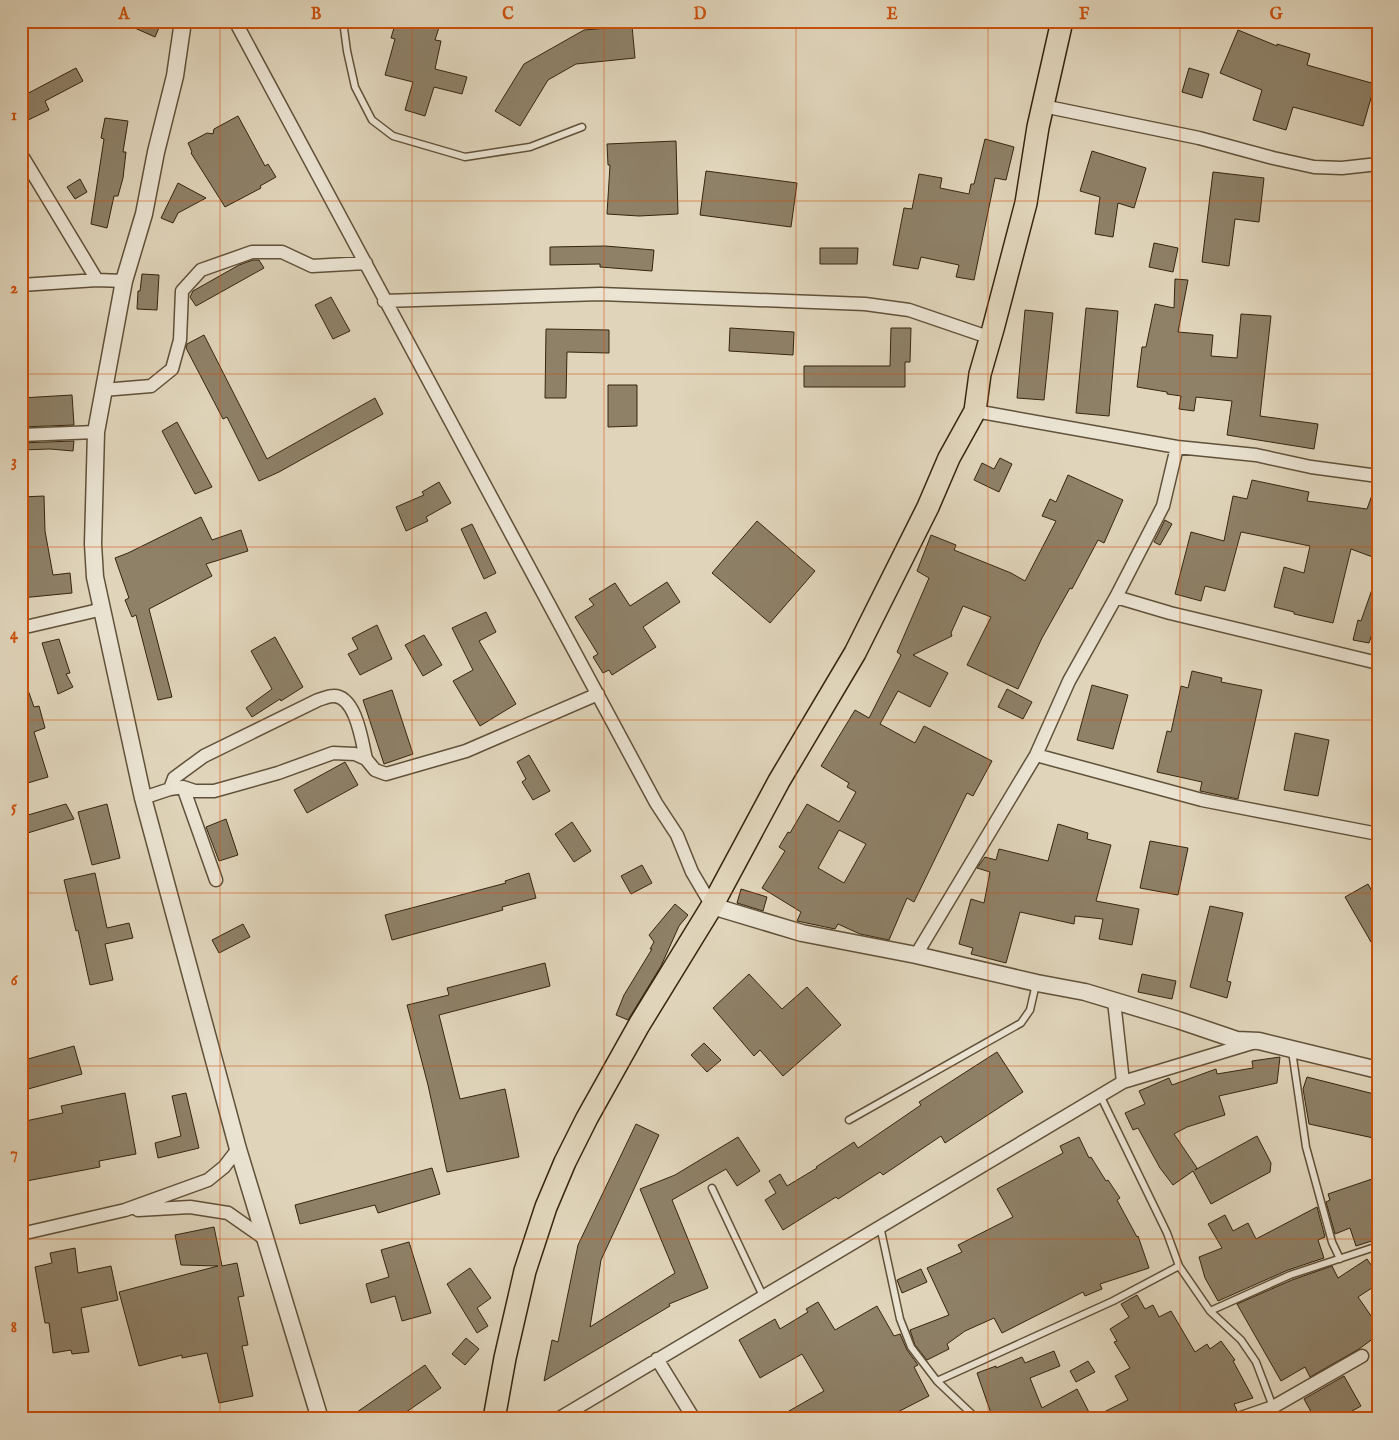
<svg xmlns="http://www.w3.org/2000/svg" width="1399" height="1440" viewBox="0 0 1399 1440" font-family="'IM FELL English',serif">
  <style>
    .building { fill: #8e8168; stroke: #36250f; fill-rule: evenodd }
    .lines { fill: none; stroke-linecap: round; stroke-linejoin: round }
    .service-casing { stroke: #60513a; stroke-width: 9 }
    .minor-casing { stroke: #60513a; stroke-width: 15 }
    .tertiary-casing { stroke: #60513a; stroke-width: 19 }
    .primary-casing { stroke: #36250f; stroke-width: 24 }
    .service { stroke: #ebe4d3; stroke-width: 6 }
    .minor { stroke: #ebe4d3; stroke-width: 12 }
    .tertiary { stroke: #ebe4d3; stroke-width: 16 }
    .primary { stroke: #e0d5bb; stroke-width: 21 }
    .grid { fill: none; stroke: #cd510c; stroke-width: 1; stroke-opacity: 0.55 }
    .neatline { fill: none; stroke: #cd510c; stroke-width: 2 }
    .grid-label { font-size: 16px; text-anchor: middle; font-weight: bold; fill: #cd510c }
  </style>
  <rect width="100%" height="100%" fill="#e0d5bb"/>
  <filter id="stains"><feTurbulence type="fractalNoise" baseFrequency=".004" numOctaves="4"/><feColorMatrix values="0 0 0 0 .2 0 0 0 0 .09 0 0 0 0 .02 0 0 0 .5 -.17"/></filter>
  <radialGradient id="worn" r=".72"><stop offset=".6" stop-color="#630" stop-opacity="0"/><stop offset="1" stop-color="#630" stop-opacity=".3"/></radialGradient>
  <path class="building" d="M119 21H162L155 37Z
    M396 21H441L435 40 441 41 435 69 467 77 462 94 434 87 425 116 405 110 413 82 385 75 395 39 391 38Z
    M632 26 635 58 576 64 548 80 520 126 495 111 524 64 584 30Z
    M1238 30 1277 46V44L1310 54 1307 65 1375 84 1363 126 1293 107 1286 130 1253 120 1262 90 1220 73Z
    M76 68 83 81 45 101 49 110 26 121 21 113V97Z
    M1189 68 1209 74 1202 98 1182 92Z
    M238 116 265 166 268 164 276 177 260 186 261 188 225 207 191 153 192 152 188 143 207 133 213 134 214 129Z
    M105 118 128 121 123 152H126L123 178 118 196H114L107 228 91 224 104 139 101 138Z
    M985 139 1014 147 1006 180 995 178 974 280 956 277 959 265 921 257 918 269 893 265 904 208 912 209 919 174 942 178 940 188 969 194 971 184H974Z
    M676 141 678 214 639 216 607 214 610 165H608L607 144Z
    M1092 151 1146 168 1134 208 1118 203 1113 237 1095 234 1100 197 1080 191Z
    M706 171 797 183 791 227 700 215Z
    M1213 172 1264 178 1259 222 1235 219 1229 266 1202 262Z
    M80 179 87 192 75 199 67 187Z
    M178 183 206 198 178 213 173 223 161 218Z
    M1154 243 1178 248 1173 272 1149 267Z
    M605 246 654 250 652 271 600 267V264L550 265V247Z
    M820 248H858L857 264H820Z
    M253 260H259L264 268 196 306 190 297 193 291 239 265Z
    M142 274 159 275 157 310 137 309 138 291H140Z
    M1175 279 1188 280 1178 332 1213 335 1211 356 1237 358 1241 314 1271 316 1260 416 1318 424 1314 449 1227 435 1232 401 1196 397 1194 411 1179 409 1181 396 1167 394V392L1137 387 1142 347H1146L1155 304 1174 308Z
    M331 297 350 331 333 339 315 305Z
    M1086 308 1118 311 1109 416 1076 413Z
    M1025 310 1053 313 1044 400 1017 398Z
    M730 328 794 332 793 355 729 351Z
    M891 328H911L910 362H905V387H804V366H890Z
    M546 329 609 330V353L567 352 566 398H545Z
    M204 335 267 459 375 398 383 414 279 472 259 481 227 417 223 419 186 348 187 344Z
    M608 385H637V426L608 427Z
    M72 395 74 425 21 427V398Z
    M177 422 212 487 195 494 162 431Z
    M74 441 73 451 50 449 21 450V443Z
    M1000 458 1012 464 999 492 974 480 982 463 994 469Z
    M1068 475 1123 500 1104 543 1098 540 1072 589 1070 588 1042 638 1018 689 967 665 991 617 963 606 951 633 952 636 913 655 948 673 930 707 898 691 880 724 915 743 924 726 992 761 973 796 967 793 914 902 907 898 889 940 860 934 838 924 835 929 797 921 801 912 762 888 785 851 779 847 788 832 790 833 807 804 839 822 856 792 847 787 849 783 821 766 855 710 869 718 901 655 897 652 929 578 917 571 931 535 956 545 954 550 1011 573 1025 581 1056 521 1042 516 1050 499 1056 502ZM839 830 866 844 844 883 818 868Z
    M1252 480 1309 492 1307 501 1367 509 1376 484H1378V559L1351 549 1333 623 1294 614V612L1274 607 1284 567 1304 573 1310 546 1241 532 1225 591 1205 586 1201 601 1175 594 1191 532 1224 541 1233 496 1247 499Z
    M439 482 451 503 426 517 428 521 406 531 396 507 424 495 422 492Z
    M44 496 45 531 53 575 70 573 72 593 21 598V497Z
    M201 517 212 540 241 530 248 551 206 564 212 576 149 609 172 697 158 700 136 615 132 617 125 600 129 598 115 558 128 553Z
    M1165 520 1172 524 1160 545 1154 542Z
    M757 521 815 571 770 623 712 573Z
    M472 524 496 573 484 579 461 529Z
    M1376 578H1378V616L1369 643 1353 640 1358 620 1361 621Z
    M667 582 680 602 643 627 656 647 612 675 609 670 603 673 593 657 598 654 575 617 594 605 589 599 615 583 630 606Z
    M486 612 496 632 479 641 516 704 480 726 453 681 473 670 452 628Z
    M377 625 392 659 360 675 348 654 358 649 352 638Z
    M424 635 442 665 423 676 405 645Z
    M275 637 303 687 281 701 280 699 252 717 246 708 272 689 251 651Z
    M59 639 70 673 66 674 73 687 58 694 42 643Z
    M1192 671 1222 678 1221 682 1262 690 1238 799 1200 791 1202 782 1157 772 1167 731 1171 732 1181 686 1188 688Z
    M21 676H23L34 707 39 706 45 728 34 732 48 777 21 785Z
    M1092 685 1128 695 1113 749 1077 740Z
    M1007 689 1032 702 1023 719 998 707Z
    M392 690 413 754 384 764 363 700Z
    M1295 733 1329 740 1318 796 1284 790Z
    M529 755 550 791 533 800 522 782 526 779 517 762Z
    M345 762 358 785 307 813 294 790Z
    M66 804 74 819 21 835V817Z
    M107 804 120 858 92 865 78 812Z
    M226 819 238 855 219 861 206 827Z
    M572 822 591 851 574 862 555 834Z
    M1058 824 1088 833 1087 839 1111 845 1096 901 1139 909 1132 945 1099 939 1103 919 1075 916 1074 924 1020 912 1006 963 971 954 973 948 959 944 971 899 984 903 990 872 977 868 985 857 996 860 999 849 1048 861Z
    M1150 841 1188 848 1178 895 1140 888Z
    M642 865 652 883 631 894 621 876Z
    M95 873 107 928 129 923 133 938 105 944 113 980 90 985 78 930 76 931 64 880Z
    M529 873 536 898 502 907 503 910 392 940 385 915 506 883 505 881Z
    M1368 884 1378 902V954L1345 897Z
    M741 889 767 897 763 911 737 903Z
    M675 904 688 915 679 926 661 966 628 1020 616 1015 624 995 652 949H650L654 942 649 935Z
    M1210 906 1243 913 1227 981 1231 982 1227 998 1190 987Z
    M243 924 250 937 219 953 212 940Z
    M545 963 550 986 439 1015 460 1099 505 1089 519 1157 447 1172 428 1085 407 1005 449 995 447 988Z
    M749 974 782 1009 807 987 841 1025 783 1076 760 1050 754 1056 713 1008Z
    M1142 974 1176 981 1172 999 1138 992Z
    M704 1043 721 1060 707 1072 691 1055Z
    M74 1046 82 1074 21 1091V1061Z
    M997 1052 1023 1092 945 1143 941 1136 883 1175 880 1172 838 1199 836 1197 783 1230 765 1200 776 1193 769 1181 780 1174 787 1186 817 1168 816 1167 854 1142 858 1148 921 1105 919 1102Z
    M1280 1057 1277 1083 1219 1096 1225 1115 1187 1127 1174 1134 1197 1168 1195 1170 1257 1136 1271 1163 1270 1172 1211 1204 1193 1171 1173 1185 1160 1168 1138 1128 1133 1130 1125 1113 1145 1104 1139 1091 1169 1078 1172 1085 1216 1069 1217 1074 1253 1068 1252 1061Z
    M1307 1077 1378 1095V1139L1309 1124 1303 1089Z
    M125 1093 136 1154 99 1161 100 1167 21 1182V1122L63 1113 61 1106Z
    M186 1093 199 1148 158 1158 155 1143 181 1136 172 1096Z
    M636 1124 659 1135 601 1260 590 1327 675 1273 640 1189 675 1175 738 1137 760 1171 737 1186 726 1169 672 1200 708 1288 669 1304 670 1306 544 1381 552 1340 558 1342 578 1245Z
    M1079 1137 1089 1158 1091 1157 1106 1181 1108 1180 1120 1198 1117 1200 1137 1237 1138 1236 1149 1268 1100 1284 1102 1289 1085 1296 1083 1292 1002 1333 994 1318 965 1331 947 1344 949 1349 927 1360 915 1345 910 1330 949 1315 927 1268 962 1252 958 1245 1013 1217 997 1189 1063 1153 1060 1146Z
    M432 1168 440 1194 378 1213 375 1205 300 1224 295 1205Z
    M1378 1177V1239L1356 1246 1350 1228 1335 1234 1326 1202 1330 1200 1328 1194Z
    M1317 1207 1325 1237 1318 1240 1324 1258 1288 1270 1218 1301 1205 1278 1199 1257 1222 1248 1208 1224 1225 1215 1233 1231 1248 1223 1256 1239Z
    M214 1227 222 1266 237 1263 244 1296 238 1297 248 1345 242 1346 253 1396 219 1403 207 1353 182 1358V1355L139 1366 119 1292 218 1266 181 1265 175 1235Z
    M409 1242 431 1313 402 1321 395 1296 371 1303 366 1284 389 1277 381 1250Z
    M75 1248 78 1273 111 1266 118 1300 81 1308 89 1352 72 1354 71 1350 53 1353 49 1323H45L35 1267 52 1263 50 1253Z
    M1367 1259 1378 1275V1284L1358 1297 1378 1326V1335L1359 1349 1310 1377 1305 1367 1281 1381 1237 1304 1292 1280 1332 1266 1338 1278Z
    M470 1268 491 1298 477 1308 488 1326 477 1333 447 1284Z
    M921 1269 927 1282 902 1293 897 1280Z
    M1137 1295 1145 1309 1153 1305 1159 1317 1171 1311 1195 1352 1207 1344 1210 1349 1221 1341 1235 1360 1233 1361 1253 1398 1234 1404 1237 1411 1222 1419H993L977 1373 996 1366V1368L1022 1357 1025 1363 1054 1351 1060 1366 1030 1378 1042 1408 1077 1389 1092 1418 1128 1400 1115 1376 1130 1368 1114 1342 1117 1341 1110 1329 1129 1317 1121 1304Z
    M818 1302 835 1330 877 1306 894 1336 900 1334 907 1350 918 1365 914 1367 929 1396 884 1419H775L824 1391 802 1354 760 1378 739 1340 775 1319 780 1329 808 1312 806 1309Z
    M466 1338 479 1349 465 1365 452 1354Z
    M1088 1361 1095 1372 1076 1382 1070 1371Z
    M425 1365 441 1388 396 1419H347Z
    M1344 1376 1361 1406 1338 1419H1315L1304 1399Z"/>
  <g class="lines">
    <g class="service-casing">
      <path id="service" d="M343 21 347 51 355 87 372 120 393 136 465 157 530 147 582 127
        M1292 1051 1306 1147 1332 1242 1340 1259
        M849 1120 1021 1023 1030 1010 1036 984
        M712 1188 763 1296
        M880 1226 900 1319 911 1347 937 1381 977 1419
        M1179 1266 1210 1311 1241 1340 1256 1362 1273 1407
        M1210 1311 1290 1275 1378 1246
        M937 1381 1113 1301 1179 1266 1167 1233 1100 1095"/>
    </g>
    <g class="minor-casing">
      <path id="minor" d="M235 21 656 803 677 835 692 872 712 906
        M1043 106 1199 138 1273 158 1314 167 1342 168 1378 164
        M21 154 97 280 124 281
        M21 285 97 280
        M384 301 600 294 865 304 909 310 991 338
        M103 390 151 386 172 369 180 340 182 291 201 270 252 252H282L312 266 366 263
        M975 411 1177 447 1256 455 1311 467 1378 476
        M21 435 96 432
        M1116 597 1170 613 1378 663
        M21 628 103 609
        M1036 755 1202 800 1378 834
        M183 787 216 880
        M170 789 174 778 204 756 318 700C322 699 328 696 333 696 356 695 362 742 366 759
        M143 798 170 789 183 787 195 791H214L278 773 333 753 355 754 366 759 375 770 386 774 466 751 598 694
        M916 955 1036 755 1069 681 1116 597 1163 506 1177 447
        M1114 1001 1123 1082
        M138 1210 190 1207 228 1213 265 1239
        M21 1234 125 1210 208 1180 224 1167 238 1149
        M657 1359 694 1419
        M558 1419 1123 1082 1252 1043
        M1238 1419 1273 1407 1362 1356"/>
    </g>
    <g class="tertiary-casing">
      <path id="tertiary" d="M183 21 175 76 156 152 144 214 124 281 96 432 93 544 95 577 143 798 238 1149 320 1419
        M712 906 802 933 916 955 1037 983 1085 992 1178 1020 1237 1040 1259 1041 1378 1070"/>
    </g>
    <g class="primary-casing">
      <path id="primary" d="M494 1419 505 1358 525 1271 546 1207 565 1162 587 1118 639 1025 712 906 779 781 855 653 928 507 949 458 975 411 980 374 993 329 1026 203 1038 127 1062 21"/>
    </g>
    <use href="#service" class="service"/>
    <use href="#minor" class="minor"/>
    <use href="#tertiary" class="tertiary"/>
    <use href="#primary" class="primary"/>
  </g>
  <path class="grid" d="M220 21V1419M412 21V1419M604 21V1419M796 21V1419M988 21V1419M1180 21V1419M21 201H1378M21 374H1378M21 547H1378M21 720H1378M21 893H1378M21 1066H1378M21 1239H1378"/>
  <rect width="1399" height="1440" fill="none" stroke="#e0d5bb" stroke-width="55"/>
  <rect x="28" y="28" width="1344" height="1384" class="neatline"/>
  <g class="grid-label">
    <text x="124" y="19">A</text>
    <text x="316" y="19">B</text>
    <text x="508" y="19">C</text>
    <text x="700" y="19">D</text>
    <text x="892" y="19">E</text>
    <text x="1084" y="19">F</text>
    <text x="1276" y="19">G</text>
    <text x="14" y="120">1</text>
    <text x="14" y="293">2</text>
    <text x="14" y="466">3</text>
    <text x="14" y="639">4</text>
    <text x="14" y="812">5</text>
    <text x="14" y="985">6</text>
    <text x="14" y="1158">7</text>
    <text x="14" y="1332">8</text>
  </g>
  <rect width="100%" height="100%" filter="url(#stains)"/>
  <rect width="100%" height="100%" fill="url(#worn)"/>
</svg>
